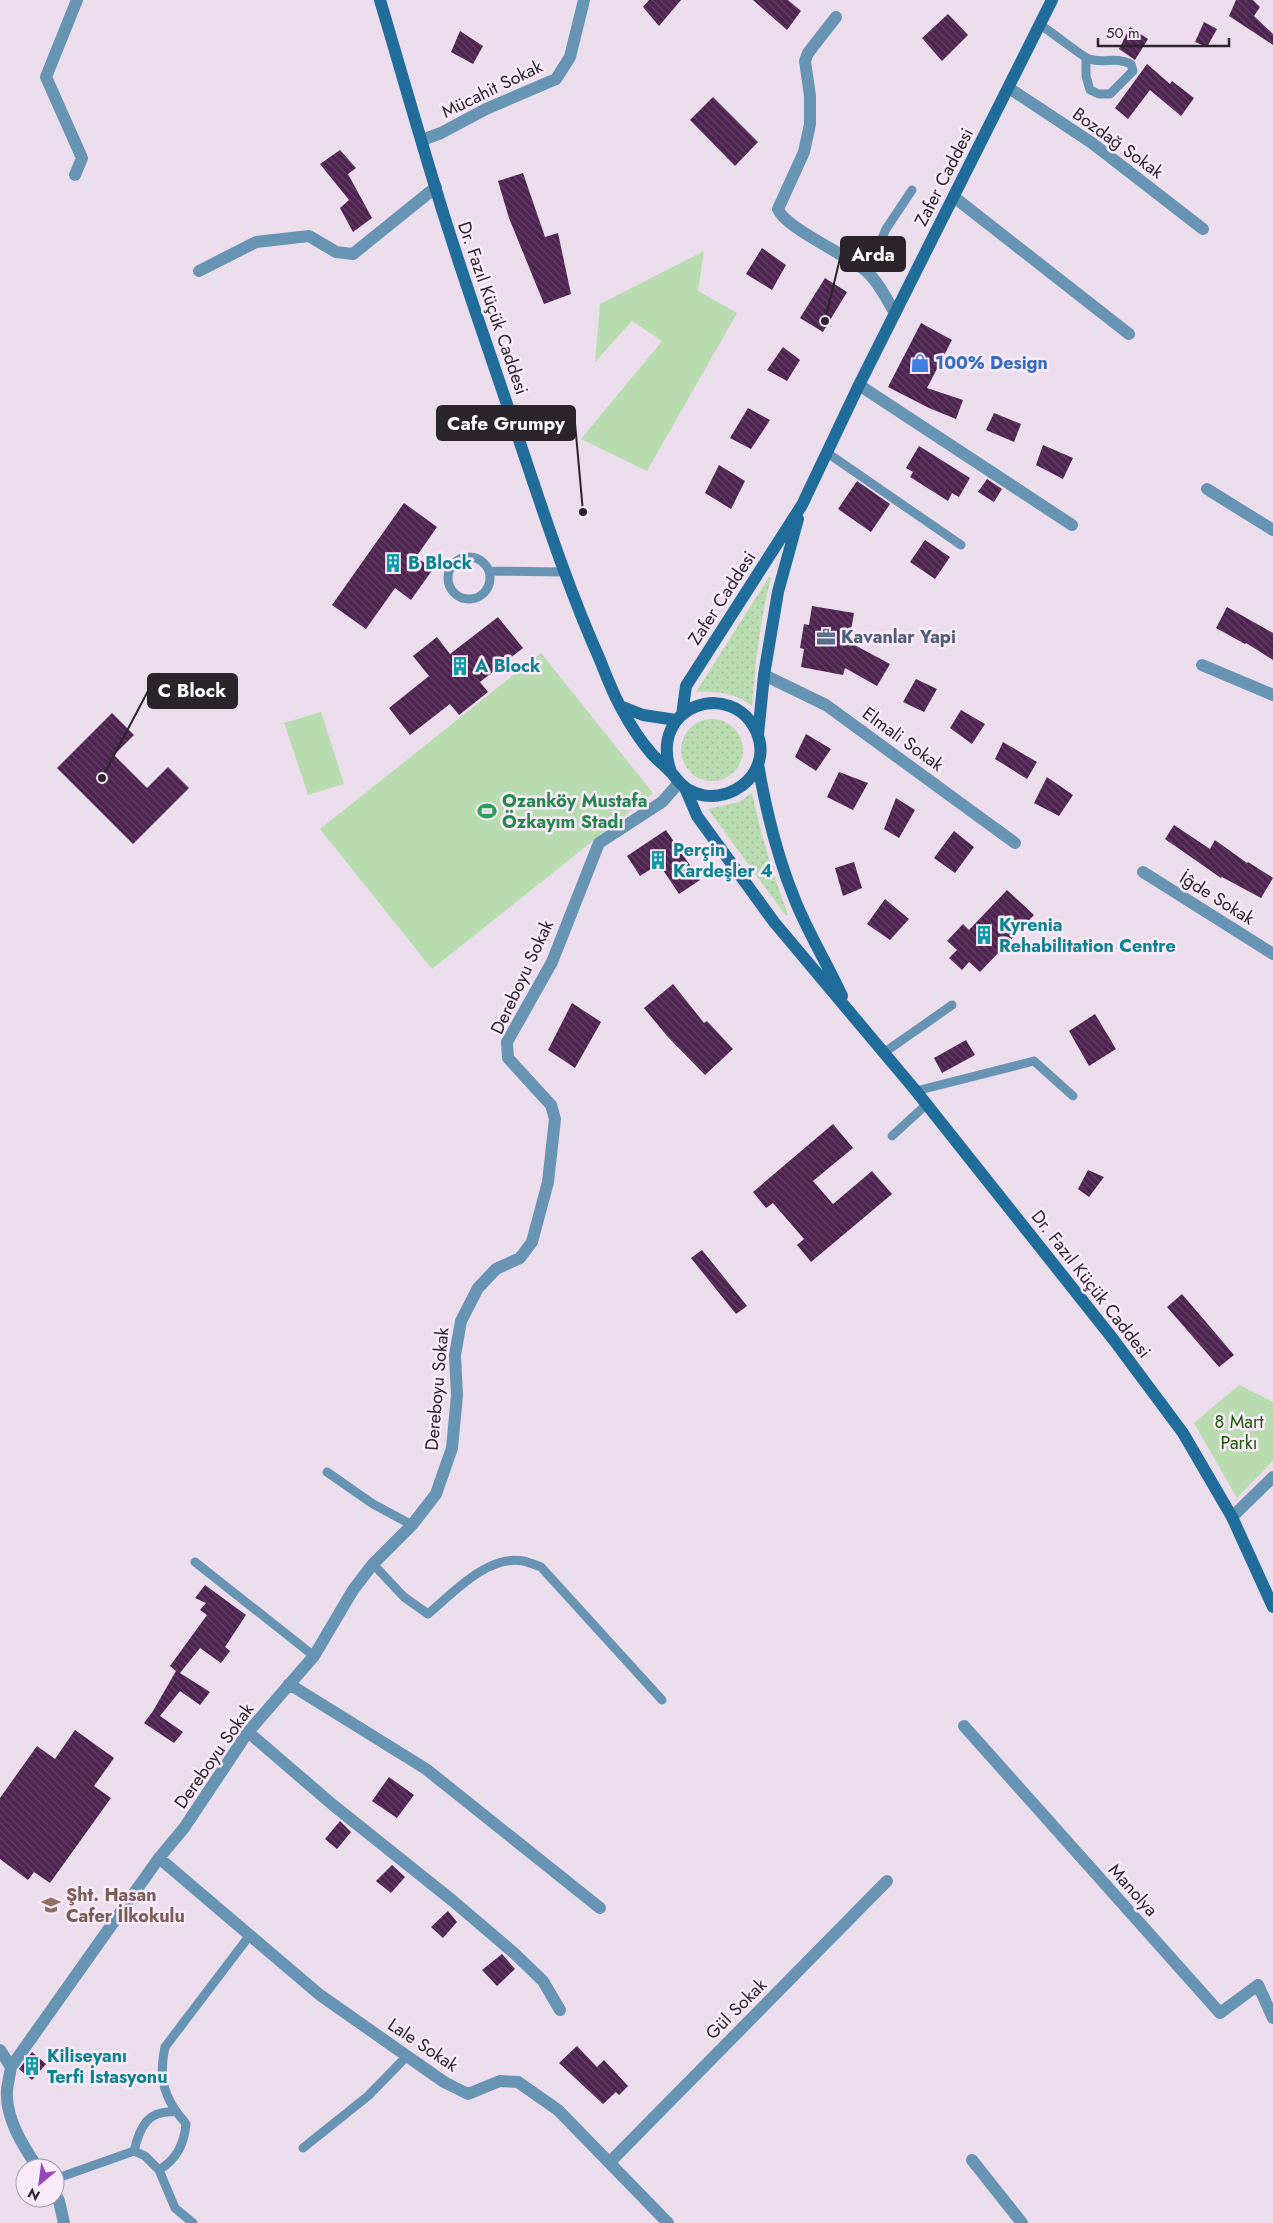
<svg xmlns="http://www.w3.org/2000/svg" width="1273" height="2223" viewBox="0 0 1273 2223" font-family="Jost,sans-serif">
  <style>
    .grass { fill: url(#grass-dots) }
    .park { fill: #b8dcaf }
    .building { fill: url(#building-back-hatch) }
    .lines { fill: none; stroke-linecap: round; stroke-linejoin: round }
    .lane { stroke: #6894b4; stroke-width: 9 }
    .street { stroke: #6894b4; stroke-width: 12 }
    .secondary { stroke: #206d9b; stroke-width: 12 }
    .labels { text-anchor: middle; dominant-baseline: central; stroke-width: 5; stroke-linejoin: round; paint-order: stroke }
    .street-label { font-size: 18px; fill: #2b252b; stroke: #f9eafa }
    .shop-label { font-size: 18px; font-weight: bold; fill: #366cbe; stroke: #f9eafa; text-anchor: start }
    .culture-label { font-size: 18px; font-weight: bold; fill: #0d838f; stroke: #f9eafa; text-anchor: start }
    .service-label { font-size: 18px; font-weight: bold; fill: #4e5e75; stroke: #f9eafa; text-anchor: start }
    .leisure-label { font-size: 18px; font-weight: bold; fill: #27864d; stroke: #f9eafa; text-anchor: start }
    .park-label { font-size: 18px; fill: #1a5405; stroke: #f9eafa }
    .education-label { font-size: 18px; font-weight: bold; fill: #785e54; stroke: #f9eafa; text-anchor: start }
    .leader { fill: none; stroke: #2b252b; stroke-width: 2 }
    .callout-dot { fill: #2b252b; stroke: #f9eafa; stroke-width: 2 }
    .callout { fill: #2b252b; stroke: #2b252b; stroke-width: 2 }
    .callout-label { font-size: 19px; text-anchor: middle; font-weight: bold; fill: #fff }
  </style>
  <defs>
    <pattern id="grass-dots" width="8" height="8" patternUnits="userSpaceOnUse" patternTransform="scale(1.25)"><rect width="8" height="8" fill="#b8dcaf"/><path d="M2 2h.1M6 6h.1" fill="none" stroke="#9ebd97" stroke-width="1.8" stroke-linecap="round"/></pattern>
    <pattern id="building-back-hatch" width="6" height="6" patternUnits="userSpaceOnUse" patternTransform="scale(1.25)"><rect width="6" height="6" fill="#4d2350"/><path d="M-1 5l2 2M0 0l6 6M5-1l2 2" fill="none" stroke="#644266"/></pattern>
  </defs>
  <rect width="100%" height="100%" fill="#ecdded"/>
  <path class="grass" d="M769 577 771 578C760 620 755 663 752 706 736 693 717 691 696 692Z
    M681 750a31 31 0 1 1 62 0a31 31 0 1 1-62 0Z
    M752 793C761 835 773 875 788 915L786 916 708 809 739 802Z"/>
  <path class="park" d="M704 251 698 291 737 313 647 471 581 439 662 341 632 321 595 362 600 304Z
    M541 653 653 793 432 969 320 829Z
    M321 712 344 784 308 795 284 723Z
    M1239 1385 1273 1402V1461L1237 1498 1194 1423Z"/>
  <path class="building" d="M649 0H681L659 26 643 7Z
    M753 0H788L801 11 787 30Z
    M1236 0H1253L1260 7 1254 16 1273 34V45L1229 16Z
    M948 14 968 35 942 61 922 38Z
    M1204 22 1217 29 1207 47 1195 42Z
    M1130 27 1148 39 1135 60 1119 49Z
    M460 31 483 46 473 64 451 52Z
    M1147 64 1170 84 1172 81 1194 98 1181 116 1150 90 1128 119 1115 108Z
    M713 97 758 142 735 166 690 120Z
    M340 150 356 168 348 174 372 218 353 232 340 208 349 200 320 164Z
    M523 173 545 237 558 233 571 294 544 304 509 218 498 181Z
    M762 248 786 265 772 290 746 274Z
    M825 278 847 292 823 332 800 318Z
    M921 323 952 340 927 388 963 400 956 419 929 408 888 387Z
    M783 347 800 360 787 381 767 370Z
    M748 408 770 420 751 449 730 438Z
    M994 413 1021 424 1014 442 986 430Z
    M1043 445 1073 458 1063 479 1036 465Z
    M919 446 970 478 959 497 952 493 948 501 910 477 913 472 906 468Z
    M719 465 745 481 731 509 705 493Z
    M987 479 1002 489 994 502 978 492Z
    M857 481 890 504 871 532 838 509Z
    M404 503 437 527 416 557 433 569 411 600 395 588 366 629 332 605Z
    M925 540 950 557 935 579 910 562Z
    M812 606 854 613 849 642 890 664 877 686 845 668 843 675 801 667 804 649 800 648 804 624 809 625Z
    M1227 607 1273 633V660L1246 643 1245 644 1216 628Z
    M498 617 523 648 480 682 488 692 459 715 450 704 410 735 389 708 429 676 413 656 437 637 450 654Z
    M916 679 937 689 924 712 903 702Z
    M961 710 985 724 972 744 950 728Z
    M112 713 134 735 114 755 147 788 168 767 189 788 133 844 57 768Z
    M806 734 831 749 816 771 795 757Z
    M1003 742 1037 762 1027 779 995 759Z
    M839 772 868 783 853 810 827 797Z
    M1047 777 1073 795 1059 816 1034 803Z
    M896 798 915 810 899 838 884 829Z
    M1174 825 1210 849 1215 840 1247 863 1248 862 1273 878 1261 898 1222 877 1221 878 1165 839Z
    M666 830 700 880 679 894 659 864 640 876 627 856Z
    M954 831 974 847 955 873 934 858Z
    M854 862 862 888 843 896 835 868Z
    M1007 890 1034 915 980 972 969 962 962 970 949 958 957 950 947 941 963 924 969 930Z
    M885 899 909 919 890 940 867 924Z
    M673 984 704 1023 707 1021 733 1049 705 1075 667 1036 644 1008Z
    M572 1003 601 1022 575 1068 548 1050Z
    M1095 1014 1116 1049 1089 1066 1069 1031Z
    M966 1040 975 1055 942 1073 934 1058Z
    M833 1124 853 1148 813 1181 833 1204 872 1171 892 1194 811 1262 797 1245 804 1239 773 1203 766 1208 753 1192Z
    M1088 1170 1104 1177 1089 1197 1078 1189Z
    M702 1250 747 1306 736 1314 691 1258Z
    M1182 1294 1234 1355 1219 1367 1167 1307Z
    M205 1585 246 1615 225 1647 230 1651 221 1663 200 1648 180 1673 210 1692 200 1705 180 1691 160 1716 183 1732 174 1743 144 1723 153 1711 176 1671 170 1666 207 1615 200 1610 206 1603 195 1598Z
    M75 1730 114 1758 94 1786 111 1798 50 1883 34 1872 28 1880 0 1859V1798L37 1746 55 1759Z
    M389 1777 414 1795 397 1818 372 1801Z
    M340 1821 351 1832 337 1849 325 1839Z
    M392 1865 405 1877 391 1893 376 1881Z
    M448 1911 457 1922 443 1938 431 1927Z
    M502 1954 515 1969 497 1986 482 1970Z
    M577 2046 597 2067 604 2060 628 2086 619 2095 616 2092 603 2104 559 2063Z
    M32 2052 46 2064 32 2080 19 2069Z"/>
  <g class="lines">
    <path class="lane" d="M1040 25C1051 31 1081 56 1089 59 1105 64 1114 56 1131 64L1133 71 1110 94H1099L1090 90 1086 76V58
      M867 272 886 229 912 190
      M826 452 961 545
      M448 578a21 21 0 1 1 42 0a21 21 0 1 1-42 0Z
      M489 571 564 572
      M885 1052 952 1005
      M916 1091 1034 1061 1073 1096
      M892 1136 927 1104
      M327 1472 373 1504 412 1525
      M195 1562 314 1656
      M373 1564 404 1597 428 1614C452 1594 488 1554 523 1561 529 1562 535 1565 541 1567L662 1700
      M303 2148 368 2096 407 2056
      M134 2151C140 2126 148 2109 177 2112
      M159 2170C177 2159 184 2144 186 2124 183 2119 179 2116 176 2111 161 2090 160 2071 165 2047L250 1935
      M55 2179 134 2151 145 2156 159 2170 175 2208 193 2223"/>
    <path class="street" d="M836 17 808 53 805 61 810 96V124L804 152 778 209C785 228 849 256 866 271 878 281 887 300 895 313
      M1009 88 1092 143 1203 229
      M422 140 441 133 486 109 556 79 570 57 584 0
      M75 175 82 158 46 77 77 0
      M954 197 1129 334
      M199 271 256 242 309 236 336 252 353 254 436 187
      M859 385 1072 525
      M1207 489 1273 530
      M1202 665 1273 695
      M764 675 826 705 1015 843
      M1143 872 1273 954
      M1232 1517 1273 1477
      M289 1684 426 1769 600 1908
      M964 1726 1220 2013 1258 1985 1273 2018
      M248 1732 333 1805 453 1901 515 1954 543 1981 560 2010
      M159 1858 320 1995 444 2082 468 2094 500 2081 518 2082 558 2110 668 2223
      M0 2050 11 2067
      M972 2160 1022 2223
      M610 2162 887 1881
      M38 2168C23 2146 5 2118 7 2090 8 2082 10 2074 11 2067L159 1858 184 1828 248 1732 314 1656 353 1590 373 1564 412 1525 436 1494 452 1448 457 1395 455 1355 461 1321 478 1288 496 1269 520 1258 532 1242 548 1182 555 1119 551 1105 508 1058 507 1042 552 962 599 843 662 802 679 783
      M55 2193 59 2201 64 2223"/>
    <path class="secondary" d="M380 0C402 74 423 149 446 222 468 292 493 362 516 431 542 508 567 586 600 660 606 675 612 691 620 706 629 723 639 739 651 753 659 762 668 768 675 777 706 820 777 783 757 733 733 677 647 705 671 772
      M620 706 643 715 676 720
      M682 715 686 686 802 505 859 385 1052 0
      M758 735 764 675 778 592 798 519
      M758 764C766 811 777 856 795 900 808 933 827 963 842 996
      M685 788 697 816 774 922 916 1091 1113 1339 1183 1433 1232 1517 1273 1607"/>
  </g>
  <defs>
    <g id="shop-bare" transform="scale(1.5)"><path d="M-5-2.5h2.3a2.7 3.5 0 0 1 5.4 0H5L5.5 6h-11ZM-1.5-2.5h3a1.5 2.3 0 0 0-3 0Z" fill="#3f7fe0" stroke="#f9eafa" stroke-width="2.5" paint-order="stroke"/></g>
    <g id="building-bare" transform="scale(1.5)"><path d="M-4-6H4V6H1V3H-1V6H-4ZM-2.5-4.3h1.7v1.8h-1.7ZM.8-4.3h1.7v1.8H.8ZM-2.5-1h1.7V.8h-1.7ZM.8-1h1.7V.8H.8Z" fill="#0f9aa8" stroke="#f9eafa" stroke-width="2.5" paint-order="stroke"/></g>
    <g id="office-bare" transform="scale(1.5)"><path d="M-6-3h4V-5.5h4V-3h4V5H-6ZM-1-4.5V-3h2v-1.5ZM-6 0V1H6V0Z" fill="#5c6f8a" stroke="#f9eafa" stroke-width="2.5" paint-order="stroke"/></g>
    <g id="stadium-bare" transform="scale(1.5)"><path d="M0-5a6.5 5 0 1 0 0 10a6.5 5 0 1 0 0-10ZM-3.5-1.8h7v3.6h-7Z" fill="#2e9e5b" stroke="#f9eafa" stroke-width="2.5" paint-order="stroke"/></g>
    <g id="school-bare" transform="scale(1.5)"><path d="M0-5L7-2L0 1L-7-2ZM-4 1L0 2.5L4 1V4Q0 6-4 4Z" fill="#8d6e63" stroke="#f9eafa" stroke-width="2.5" paint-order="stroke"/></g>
  </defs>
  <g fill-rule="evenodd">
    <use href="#shop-bare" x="920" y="363"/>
    <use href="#building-bare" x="393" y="563"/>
    <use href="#office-bare" x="826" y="637"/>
    <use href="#building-bare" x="460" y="666"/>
    <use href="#stadium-bare" x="487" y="811"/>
    <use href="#building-bare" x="658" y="860"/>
    <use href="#building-bare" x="984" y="935"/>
    <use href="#school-bare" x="51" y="1905"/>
    <use href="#building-bare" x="32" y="2066"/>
  </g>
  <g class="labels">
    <g class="street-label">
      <text transform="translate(492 89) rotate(-26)">Mücahit Sokak</text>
      <text transform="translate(1118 143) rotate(36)">Bozdağ Sokak</text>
      <text transform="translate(944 177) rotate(-63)">Zafer Caddesi</text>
      <text transform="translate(493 308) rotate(71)">Dr. Fazıl Küçük Caddesi</text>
      <text transform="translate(722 598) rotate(-57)">Zafer Caddesi</text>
      <text transform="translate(903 739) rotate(36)">Elmali Sokak</text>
      <text transform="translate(1217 898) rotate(32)">İĝde Sokak</text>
      <text transform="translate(522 977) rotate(-65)">Dereboyu Sokak</text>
      <text transform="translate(1091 1284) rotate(52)">Dr. Fazıl Küçük Caddesi</text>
      <text transform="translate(437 1389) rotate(-85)">Dereboyu Sokak</text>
      <text transform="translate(214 1756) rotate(-55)">Dereboyu Sokak</text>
      <text transform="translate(1133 1890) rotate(48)">Manolya</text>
      <text transform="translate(736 2009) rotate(-45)">Gül Sokak</text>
      <text transform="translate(423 2045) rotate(34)">Lale Sokak</text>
    </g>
    <g class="shop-label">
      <text x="935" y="363">100% Design</text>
    </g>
    <g class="culture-label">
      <text x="408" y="563">B Block</text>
      <text x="475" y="666">A Block</text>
      <text x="673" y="850">Perçin<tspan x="673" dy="21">Kardeşler 4</tspan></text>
      <text x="999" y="925">Kyrenia<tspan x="999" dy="21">Rehabilitation Centre</tspan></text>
      <text x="47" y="2056">Kiliseyanı<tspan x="47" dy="21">Terfi İstasyonu</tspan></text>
    </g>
    <g class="service-label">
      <text x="841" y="637">Kavanlar Yapi</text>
    </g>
    <g class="leisure-label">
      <text x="502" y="801">Ozanköy Mustafa<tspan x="502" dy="21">Özkayım Stadı</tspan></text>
    </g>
    <g class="park-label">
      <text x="1239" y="1422">8 Mart<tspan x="1239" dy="21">Parkı</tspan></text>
    </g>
    <g class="education-label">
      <text x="66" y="1895">Şht. Hasan<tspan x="66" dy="21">Cafer İlkokulu</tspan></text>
    </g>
  </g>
  <path class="leader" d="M825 321L841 254M583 512L575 423M102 778L148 691"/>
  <g class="callout-dot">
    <circle cx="825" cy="321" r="5"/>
    <circle cx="583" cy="512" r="5"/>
    <circle cx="102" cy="778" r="5"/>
  </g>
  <g class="callout">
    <rect x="841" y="237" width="64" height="34" rx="5"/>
    <rect x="437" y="406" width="138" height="34" rx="5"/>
    <rect x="148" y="674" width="89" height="34" rx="5"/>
  </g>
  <g class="callout-label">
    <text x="873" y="261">Arda</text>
    <text x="506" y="430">Cafe Grumpy</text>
    <text x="192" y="697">C Block</text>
  </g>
  <g transform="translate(40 2183) rotate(209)"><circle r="24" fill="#f9eafa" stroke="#a79ba7"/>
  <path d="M0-4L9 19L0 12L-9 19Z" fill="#9248bb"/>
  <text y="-8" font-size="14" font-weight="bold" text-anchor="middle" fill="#2b252b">N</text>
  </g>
  <path d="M1098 38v8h131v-8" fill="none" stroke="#2b252b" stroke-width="2.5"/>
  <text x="1106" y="38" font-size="15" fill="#2b252b" stroke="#f9eafa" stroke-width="4" paint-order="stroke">50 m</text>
</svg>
